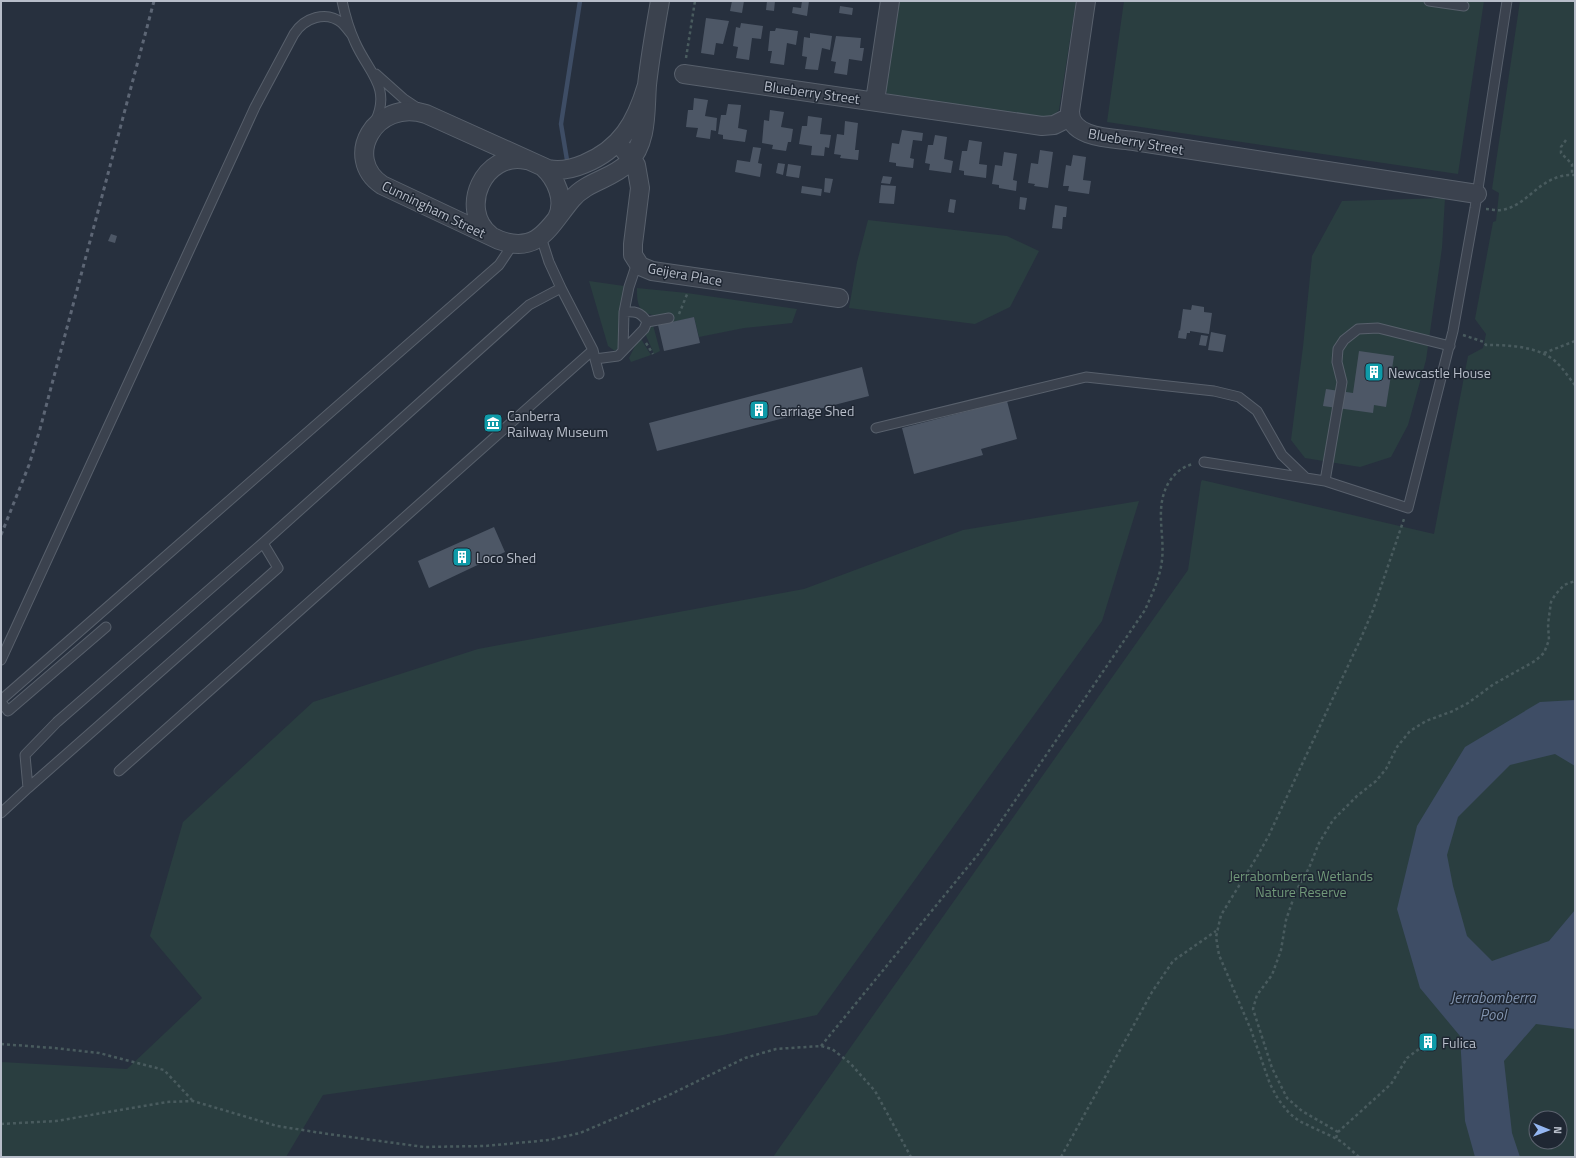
<svg xmlns="http://www.w3.org/2000/svg" width="1576" height="1158" viewBox="0 0 1576 1158" font-family="'Titillium Web',sans-serif">
  <style>
    .green { fill: #2a3e40; fill-rule: evenodd }
    .water { fill: #3e4d65 }
    .lines { fill: none; stroke-linecap: round; stroke-linejoin: round }
    .stream { stroke: #3e4d65; stroke-width: 4.5 }
    .building { fill: #4d5766 }
    .lane-casing { stroke: #58606c; stroke-width: 11 }
    .street-casing { stroke: #58606c; stroke-width: 20 }
    .path { stroke: #495b5e; stroke-width: 2.5; stroke-dasharray: 3 3; stroke-linecap: butt }
    .lane { stroke: #3b424e; stroke-width: 9 }
    .street { stroke: #3b424e; stroke-width: 18 }
    .rail { stroke: #5d6675; stroke-width: 3; stroke-dasharray: 4 4; stroke-linecap: butt }
    .labels { text-anchor: middle; dominant-baseline: central; stroke-width: 3; stroke-linejoin: round; paint-order: stroke }
    .street-label { font-size: 14px; fill: #b7bdc9; stroke: #1f2733 }
    .poi-label { font-size: 14px; fill: #b7bdc9; stroke: #1f2733; text-anchor: start }
    .park-label { font-size: 14px; fill: #709879; stroke: #1f2733 }
    .water-label { font-size: 15px; font-style: italic; fill: #8193ae; stroke: #1f2733 }
  </style>
  <rect width="100%" height="100%" fill="#27303e"/>
  <path class="green" d="M897 1H1076L1059 110 1053 116 1048 118 888 94 884 90Z
    M1124 1H1484L1458 174 1107 122Z
    M1520 1H1575V1157H773L1188 570 1201 482 1202 480 1434 534 1468 356 1483 348 1486 334 1475 319 1493 222 1496 221 1499 193 1492 189ZM1536 1118H1560V1142H1536Z
    M1445 198 1442 248 1426 360 1408 425 1391 457 1360 467 1305 458 1291 440 1303 347 1312 256 1342 201Z
    M868 220 1007 236 1039 251 1010 307 975 324 849 308 857 262Z
    M589 281 624 286 619 326V347L615 351 608 346Z
    M637 288 687 293 797 309 792 323 744 328 699 337 694 317 670 323 669 315C664 314 658 316 653 315 637 313 637 300 637 288Z
    M653 325 660 351 654 354 644 331Z
    M641 339 651 355 631 362 629 358 636 344Z
    M1139 501 1102 621 817 1015 723 1035 556 1062 323 1095 286 1157H1V1062L127 1069 202 998 150 936 183 822 313 702 478 649 804 589 963 530Z"/>
  <path class="water" d="M1575 700V766L1555 754 1510 765 1458 817 1447 855 1453 886 1467 936 1492 961 1549 941 1575 910V1029L1536 1024 1504 1061 1512 1133 1520 1157H1475L1465 1121 1460 1036 1420 988 1397 909 1417 826 1465 747 1540 702Z"/>
  <g class="lines">
    <path class="stream" d="M567 160 561 124 580 1"/>
  </g>
  <path class="building" d="M732 1H744L742 13 730 11Z
    M767 1H775L774 11 766 10Z
    M802 1H809L807 16 792 13 793 7 801 8Z
    M840 6 853 8 852 15 839 13Z
    M706 18 729 21 723 44 716 43 714 55 701 53Z
    M741 23 763 26 761 39 752 38 749 60 736 58 738 47 733 46 736 27 740 28Z
    M776 28 798 31 796 45 787 43 784 65 770 63 772 51H768L770 31H775Z
    M810 33 832 36 830 50 822 48 818 70 805 69 807 57 802 56 804 37 810 38Z
    M836 36 861 38 860 48H864L862 61 849 59 847 75 834 73 836 62 831 61Z
    M694 98 708 100 705 116 717 118 716 131 711 130 710 139 696 137 698 128 686 127 688 110H693Z
    M728 104 741 105 738 128 747 130 745 142 723 139V135L718 134 721 115H726Z
    M770 110 784 112 781 127 793 129 791 142H788L786 151 772 149 773 145 762 143 764 120 769 121Z
    M808 116 822 118 820 134 831 135 829 148 825 147 824 156 811 155 812 146 799 144 802 126H807Z
    M845 121 858 123 855 150H859L858 160 840 158 841 155 834 154 837 134 844 135Z
    M902 130 923 133 922 141 913 140 910 158 914 159 913 168 896 166V163L889 162 892 143 899 144Z
    M935 135 947 137 944 159 953 161 951 173 929 170 930 164 925 163 928 145H933Z
    M969 140 982 142 979 164 987 165 986 178 964 175V171L959 170 962 151H967Z
    M753 147 761 148 758 163 762 164 760 177 735 172 737 160 750 162Z
    M1040 150 1053 152 1048 188 1034 186 1035 184 1028 183 1031 163 1038 164Z
    M1004 152 1017 154 1013 180 1017 181 1016 191 999 188V185L992 184 995 165 1002 166Z
    M1073 155 1086 157 1083 180 1091 181 1089 194 1068 191 1069 186H1063L1066 165 1071 166Z
    M778 163 785 164 783 175 776 173Z
    M788 164 801 166 799 178 786 176Z
    M883 176 892 177 890 184 881 183Z
    M825 178 833 179 830 193 824 192Z
    M881 185 896 186 894 204 879 203Z
    M802 186 822 189 821 196 801 193Z
    M1020 197 1027 198 1025 210 1019 209Z
    M950 199 956 200 954 213 948 212Z
    M1055 205 1067 207 1066 217H1063L1062 229 1052 228Z
    M111 234 117 236 115 243 108 241Z
    M1192 305 1204 307V312L1212 313 1209 334 1190 331V333H1187L1186 339 1178 338 1179 330 1180 331 1183 309 1191 310Z
    M694 317 700 343 664 351 658 325Z
    M1211 332 1226 335 1223 352 1208 350Z
    M1201 335 1208 336 1206 346 1199 345Z
    M1359 351 1394 356 1386 407 1374 405 1373 413 1323 406 1326 389 1353 393Z
    M862 367 869 396 657 451 649 423Z
    M1007 401 1017 439 981 449 983 455 914 474 902 428Z
    M494 527 505 552 429 588 418 561Z
    M1433 1035 1437 1048 1424 1052 1421 1038Z"/>
  <g class="lines">
    <g class="lane-casing">
      <path id="lane" d="M342 1C345 15 349 29 355 42 368 72 392 87 375 122
        M1429 1 1464 6
        M376 74 404 99 419 109
        M541 237 549 262 561 288
        M624 312 629 287 637 263
        M623 349 624 312C635 311 641 312 647 322
        M595 359 599 374
        M876 428 1086 377 1214 391 1239 397 1257 411 1282 455 1306 478
        M1204 462 1325 481 1408 508 1453 331 1475 208 1507 1
        M1325 481 1342 382 1337 362 1338 349 1344 340 1358 329 1378 328 1450 346
        M1 660 255 107 294 34C304 18 326 10 342 23 346 27 349 31 352 35
        M1 700 499 265 513 244
        M1 702 8 711 106 627
        M119 771 593 350
        M28 788 278 568 263 543
        M1 813 28 788 25 755 57 722 263 543 529 305 561 288 593 350 595 359 618 356 644 329 647 322 669 318"/>
    </g>
    <g class="street-casing">
      <path id="street" d="M1086 1 1070 111C1069 139 1114 138 1134 141L1477 194
        M684 74 1042 126 1054 125 1070 117
        M647 85C636 122 621 149 584 164 572 169 561 172 548 169L426 114C375 98 342 158 382 185L499 240C539 255 550 225 572 199 587 181 612 179 628 163 648 142 645 111 647 85 650 57 655 29 660 1
        M875 101 890 1
        M624 150 636 165 640 188 633 244V255L640 266 652 271 839 298
        M543 167C556 179 566 200 557 218
        M490 235C458 209 484 151 526 160"/>
    </g>
    <path class="path" d="M686 58 695 1
      M1566 140 1561 147V153L1572 164V174
      M1486 209C1491 209 1497 211 1501 210 1528 207 1540 173 1575 175
      M679 314 688 292
      M1463 335 1484 342 1486 345C1508 345 1537 346 1555 361 1563 368 1569 378 1575 385
      M646 343 653 354
      M1544 353 1575 341
      M1 1044 54 1048 99 1053 164 1070 192 1100
      M821 1046 980 852 1145 610C1152 594 1160 578 1162 560 1165 534 1154 507 1169 482 1175 473 1182 467 1193 464
      M1 1124 56 1121 167 1102 193 1101 277 1126 328 1134 424 1147 485 1146 549 1140 580 1133 667 1096 745 1058 776 1049 821 1046 832 1049 850 1063 875 1091 911 1157
      M1338 1132 1302 1111 1287 1098 1272 1068 1253 1009 1257 995 1272 975 1281 950 1286 920 1296 891 1309 868 1319 843 1333 820 1357 796 1376 781 1386 769 1397 747 1410 731 1426 721 1453 711 1468 703 1494 684 1535 661 1544 653 1549 640 1548 624 1551 602 1555 595 1564 585 1575 581
      M1336 1138 1338 1132 1391 1084 1407 1058 1423 1046
      M1061 1157 1152 992 1173 961 1216 931
      M1359 1157 1342 1142 1333 1137 1299 1121 1289 1113 1278 1099 1270 1084 1251 1030 1219 955 1216 937 1221 915 1258 855 1269 835 1361 638 1373 610 1404 519"/>
    <use href="#lane" class="lane"/>
    <use href="#street" class="street"/>
    <path class="rail" d="M1 535 29 465 40 429 154 1"/>
  </g>
  <defs>
    <g id="building-square" transform="scale(1)"><rect x="-9" y="-9" width="18" height="18" rx="4" fill="#0f9aa8" stroke="#1f2733"/><path d="M-4-6H4V6H1V3H-1V6H-4ZM-2.5-4.3h1.7v1.8h-1.7ZM.8-4.3h1.7v1.8H.8ZM-2.5-1h1.7V.8h-1.7ZM.8-1h1.7V.8H.8Z" fill="#fff"/></g>
    <g id="museum-square" transform="scale(1)"><rect x="-9" y="-9" width="18" height="18" rx="4" fill="#0f9aa8" stroke="#1f2733"/><path d="M0-6L6-3V-2H-6V-3ZM-5-1h2V3h-2ZM-1-1h2V3h-2ZM3-1h2V3H3ZM-6 4H6V6H-6Z" fill="#fff"/></g>
  </defs>
  <g fill-rule="evenodd">
    <use href="#building-square" x="1374" y="372"/>
    <use href="#building-square" x="759" y="410"/>
    <use href="#museum-square" x="493" y="423"/>
    <use href="#building-square" x="462" y="557"/>
    <use href="#building-square" x="1428" y="1042"/>
  </g>
  <g class="labels">
    <g class="street-label">
      <text transform="translate(812 92) rotate(8)">Blueberry Street</text>
      <text transform="translate(1136 141) rotate(10)">Blueberry Street</text>
      <text transform="translate(434 209) rotate(26)">Cunningham Street</text>
      <text transform="translate(685 274) rotate(10)">Geijera Place</text>
    </g>
    <g class="poi-label">
      <text x="1388" y="372">Newcastle House</text>
      <text x="773" y="410">Carriage Shed</text>
      <text x="507" y="415">Canberra<tspan x="507" dy="16">Railway Museum</tspan></text>
      <text x="476" y="557">Loco Shed</text>
      <text x="1442" y="1042">Fulica</text>
    </g>
    <g class="park-label">
      <text x="1301" y="875">Jerrabomberra Wetlands<tspan x="1301" dy="16">Nature Reserve</tspan></text>
    </g>
    <g class="water-label">
      <text x="1493" y="997">Jerrabomberra<tspan x="1493" dy="17">Pool</tspan></text>
    </g>
  </g>
  <rect width="1576" height="1158" fill="none" stroke="#b7bdc9" stroke-width="4"/>
  <g transform="translate(1548 1130) rotate(91)"><circle r="19" fill="#1f2733" stroke="#5c636f"/>
  <path d="M0-3L7 15L0 10L-7 15Z" fill="#94b6f1"/>
  <text y="-6" font-size="11" font-weight="bold" text-anchor="middle" fill="#b7bdc9">N</text>
  </g>
</svg>
